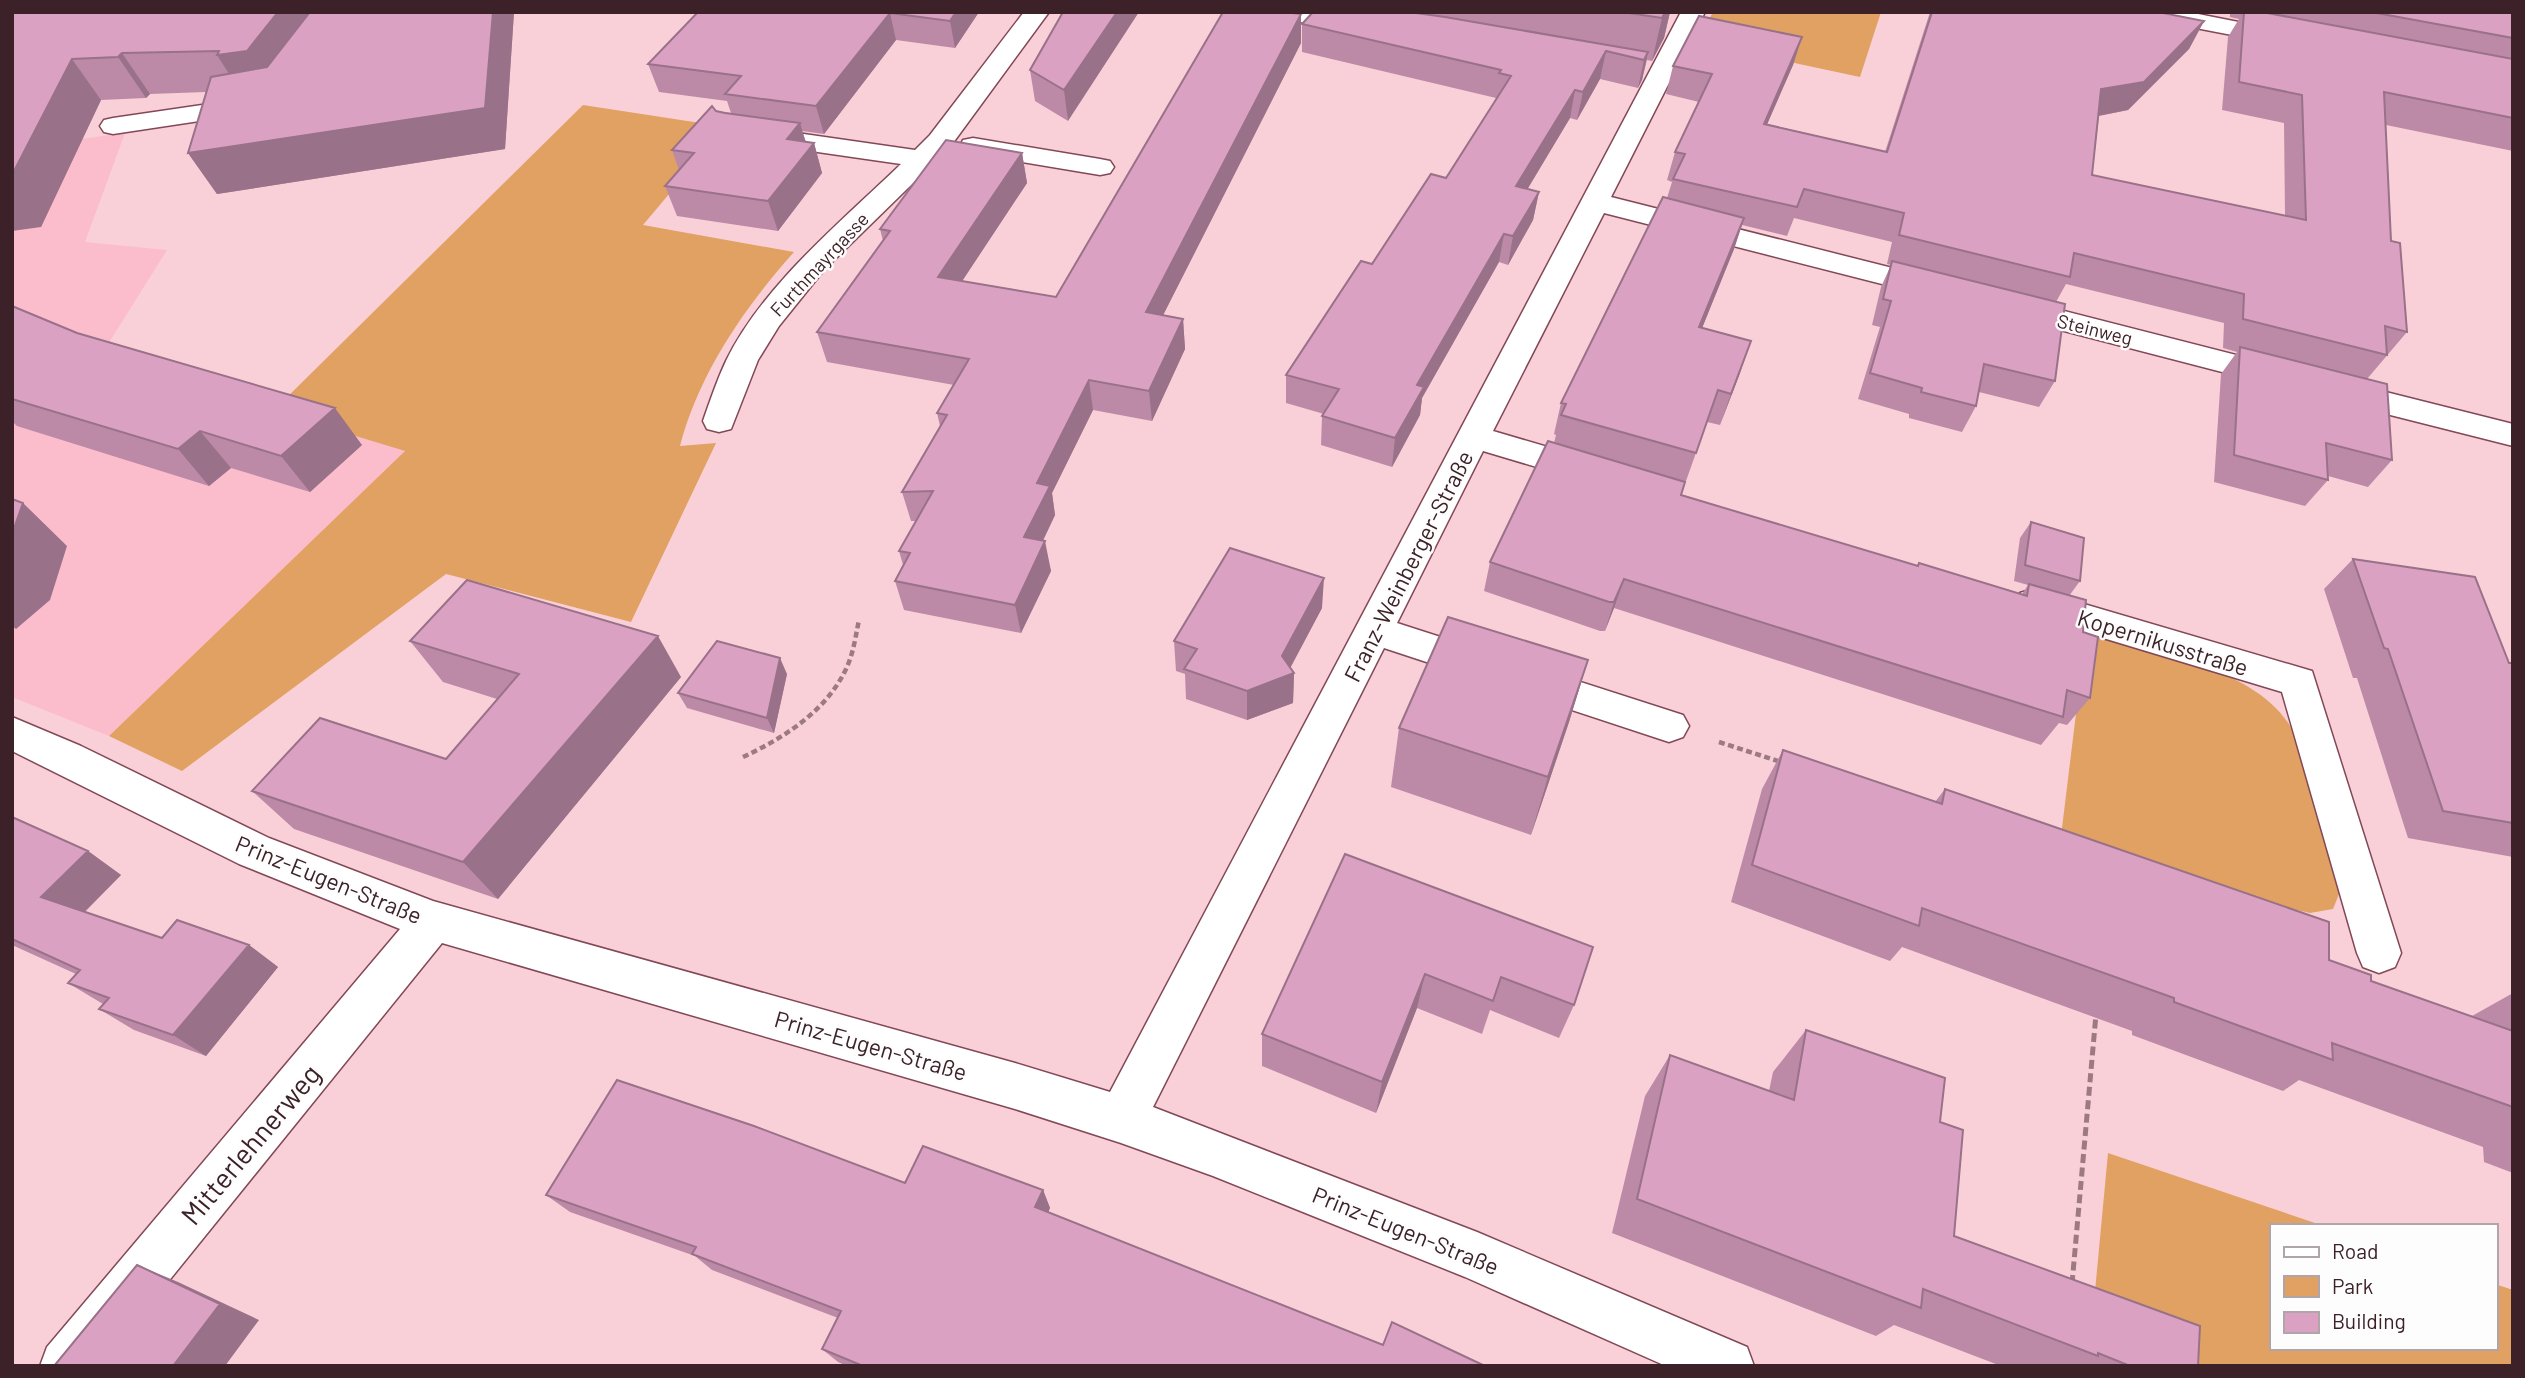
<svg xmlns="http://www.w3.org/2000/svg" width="2525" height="1378" viewBox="0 0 2525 1378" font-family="Barlow,sans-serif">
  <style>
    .built { fill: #fbbdcb }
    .green { fill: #e1a162 }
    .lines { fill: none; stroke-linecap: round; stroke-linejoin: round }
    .minor-casing { stroke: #824857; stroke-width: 3 }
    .path-far1 { stroke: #9d7a81; stroke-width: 4.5; stroke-dasharray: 6 3.5; stroke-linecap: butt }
    .path { stroke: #9d7a81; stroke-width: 5; stroke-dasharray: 9 4.5; stroke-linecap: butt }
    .minor { fill: #fff; fill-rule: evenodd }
    .wall { fill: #bc8aa7 }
    .shaded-wall { fill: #997188 }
    .building { fill: #dba1c2; stroke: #997188; stroke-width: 2 }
    .labels { text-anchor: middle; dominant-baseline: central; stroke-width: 5; stroke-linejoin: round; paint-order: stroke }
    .far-street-label { font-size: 19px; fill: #3c2228; stroke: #fdfdfd }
    .street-label { font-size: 23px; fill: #3c2228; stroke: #fdfdfd }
    .near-street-label { font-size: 28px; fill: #3c2228; stroke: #fdfdfd }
  </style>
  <rect width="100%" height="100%" fill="#fad0d8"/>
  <path class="built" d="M125 133 85 242 167 250 100 357 405 451 109 736 12 697V148Z"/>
  <path class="green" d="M1713 12H1881L1860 77 1697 42Z
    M583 105 707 124 717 137 643 225 794 252C745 307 699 373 680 446L716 443 631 622 446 574 182 771 109 736 405 451 273 411Z
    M2086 632C2148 650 2256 668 2290 726 2302 745 2307 770 2313 792 2322 824 2331 857 2341 889L2333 909 2310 913 2258 901 2061 836Z
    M2108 1153 2324 1226H2271V1348H2495V1284L2513 1290V1366H2088Z"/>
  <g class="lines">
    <g class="minor-casing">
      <path id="minor" d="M1024 12H1049L950 147 824 270 779 326 758 360 731 429 719 432 707 429 703 421C710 401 717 380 726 361 763 285 841 222 901 164L762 144 753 142 749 136 753 130 762 128 915 150 930 135Z
        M1262 12H1339L1369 17 1372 22 1369 27 1360 29 1274 19 1265 17Z
        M1681 12H1705L1611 197 1948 282 1952 289 1948 296 1937 298 1604 213 1493 431 1602 463 1607 471 1602 479 1590 483 1483 451 1397 623 1683 715 1689 726 1683 737 1669 742 1384 648 1153 1107 1477 1232 1747 1347 1754 1366H1666L1465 1277 1213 1176 1121 1143 1015 1109 442 943 100 1366H40L47 1347 400 929 239 864 12 751V717L81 746 269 838 433 901 1015 1063 1110 1092Z
        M2137 12H2188L2284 31 2293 33 2296 38 2293 43 2284 45 2149 19 2140 17Z
        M250 98 259 100 263 106 259 112 113 134 104 132 100 126 104 120 113 118Z
        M973 138 1100 159 1110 161 1114 167 1110 173 1100 175 963 152 960 146 963 140Z
        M2013 298 2291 369 2296 376 2291 383 2280 387 2002 315 1998 308 2002 301Z
        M2338 380 2513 424V446L2327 399 2322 391 2327 383Z
        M2033 589 2312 671 2401 953 2395 967 2379 973 2363 967 2357 953 2282 692 2020 613 2015 603 2020 593Z"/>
    </g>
    <path class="path-far1" d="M1719 742 1781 762
      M743 757C786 737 831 708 849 662 854 649 856 634 859 620"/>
    <path class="path" d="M2072 1284 2096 1014"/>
    <use href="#minor" class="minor"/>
  </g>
  <path class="wall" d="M12 12H514L505 149 217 194 188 153 206 92 150 94 146 98 101 100 41 227Z
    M698 12H979L955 48 896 40 824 134 802 131 806 142 814 143 822 173 778 231 677 216 665 186 679 170 672 150 716 111 731 113 727 101 659 92 648 64Z
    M1063 12 1068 121 1035 101 1030 70Z
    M1313 12H1670L1664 38 1652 61 1647 60 1642 80 1638 88 1600 79 1577 120 1570 118 1527 189 1539 192 1533 220 1508 265 1499 262 1422 398 1420 415 1392 467 1321 445 1322 416 1324 414 1286 403V375L1372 264 1446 178 1495 101 1496 98 1302 52V24Z
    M1930 12H2158L2204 21 2189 49 2128 110 2099 116 2092 175 2285 216 2284 123 2222 110 2228 37 2239 19 2230 17V12H2513V151L2386 125 2391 241 2407 332 2367 379 2392 460 2368 487 2328 476V480L2305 506 2214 482 2221 374 2237 352 2223 348 2224 323 2066 284 2056 302 2055 381 2039 407 1979 392 1976 406 1962 432 1909 418V414L1858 399 1880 327 1872 325 1881 287 1891 265 1887 264 1892 242 1794 218 1787 236 1742 225 1734 249 1702 328 1740 373 1720 425 1707 422 1681 495 1918 566 1919 563 2022 594 2028 585 2014 581 2020 538 2031 522 2080 581 2069 596 2083 632 2090 698 2067 725 2059 723 2041 745 1614 608 1605 631H1600L1484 591 1490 562 1554 443 1556 435 1554 434 1561 403 1667 198 1672 182 1667 180 1675 152 1699 102 1666 94 1673 66 1802 37 1793 65 1767 124 1885 152Z
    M1301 14V43L1163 315 1183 319 1185 349 1152 421 1093 410 1052 493 1055 515 1043 541 1051 571 1021 633 904 610 895 581 903 565 899 551 916 521H911L902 492 940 426 937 413 954 385 827 362 817 332 883 241 880 229 1022 153 1027 183 962 281 1056 297Z
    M12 306 77 333 362 445 310 492 231 468 209 486 17 426 12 421Z
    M2353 559 2509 663H2513V857L2408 838 2357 678H2353L2324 589Z
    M1322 608 1290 668 1294 673 1293 703 1247 720 1186 699 1185 674 1176 671 1174 641Z
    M410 641 681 677 498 899 294 829 252 791 446 759 497 699 443 682Z
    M1588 660 1569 722 1531 835 1391 787 1399 728Z
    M787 674 774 733 687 708 678 693Z
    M1783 750 1935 802 1945 789 2329 960 2371 981 2472 1016 2513 993V1173L2484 1162 2483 1147 2299 1080 2283 1091 2132 1035V1031L1902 947 1890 961 1731 902 1762 789Z
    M12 817 88 851 121 875 85 912 162 938 249 945 278 967 206 1056 134 1030 99 1009 103 1004 68 983 76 974 12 945Z
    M1345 854 1574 1005 1559 1038 1490 1010 1482 1034 1417 1008 1376 1113 1262 1066V1034Z
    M1806 1030 1940 1122 1954 1236 2198 1366H2001L1894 1325 1876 1336 1612 1233 1645 1096 1670 1055 1769 1091 1773 1072Z
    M905 1183 1043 1190 1050 1208 1048 1212 1383 1345 1485 1366H847L838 1362 822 1349 838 1318 712 1270 695 1256 570 1212 546 1195Z"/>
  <path class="shaded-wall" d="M278 12H332L243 96 217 55Z
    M493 12H514L505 149 217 194 188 153Z
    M956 12H979L955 48 950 21Z
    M1117 12H1139L1068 121 1064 90Z
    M1665 12H1670L1664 38 1652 61 1662 18Z
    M890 13 896 40 824 134 816 106Z
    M1301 14V43L1149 343 1146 312Z
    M2204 21 2189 49 2128 110 2087 118 2101 89Z
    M1802 37 1793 65 1755 152 1764 124Z
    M1606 51 1600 79 1577 120 1583 92Z
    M1648 52 1642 80 1638 88 1644 60Z
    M122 53 150 94 146 98 118 57Z
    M72 59 101 100 41 227 12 231V175Z
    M1575 90 1570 118 1512 215 1516 186Z
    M800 123 808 150 814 143 822 173 778 231 768 201 787 139Z
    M1022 153 1027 183 945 307 938 277Z
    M1539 192 1533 220 1508 265 1513 236Z
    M1744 218 1734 249 1690 358 1699 327Z
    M1504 234 1499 262 1422 398 1420 415 1392 467 1395 438 1417 385Z
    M1183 319 1185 349 1152 421 1149 391Z
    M1751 341 1740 373 1720 425 1731 394Z
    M1089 380 1093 410 1052 493 1055 515 1030 567 1024 537 1037 483Z
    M335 408 362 445 310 492 281 456Z
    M200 431 231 468 209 486 178 449Z
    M23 503 67 546 50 600 16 629 12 626V534Z
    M1045 541 1051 571 1021 633 1015 605Z
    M1324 578 1322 608 1286 676 1294 673 1293 703 1247 720V691L1282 656Z
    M1624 579 1614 608 1605 631 1614 602Z
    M658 636 681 677 498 899 463 862Z
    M780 658 787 674 774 733 767 718Z
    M1588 660 1569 722 1531 835 1548 777Z
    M88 851 121 875 76 920 41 897Z
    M249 945 278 967 206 1056 173 1035Z
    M1425 974 1417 1008 1376 1113 1382 1082Z
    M1043 1190 1050 1208 1043 1224 1035 1207Z
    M137 1265 178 1282 259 1320 225 1366H173Z"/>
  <path class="building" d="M12 12H278L247 51 217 55 219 51 122 53 118 57 72 59 12 175Z
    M310 12H493L485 108 188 153 211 77 267 67Z
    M698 12H956L950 21 890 13 816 106 725 94 741 76 648 64Z
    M1063 12H1117L1064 90 1030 70Z
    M1223 12H1284L1301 14 1146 312 1183 319 1149 391 1089 380 1037 483 1050 486 1024 537 1045 541 1015 605 895 581 910 553 899 551 933 491 902 492 947 415 937 413 969 359 817 332 890 231 880 229 946 140 1022 153 938 277 1056 297Z
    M1313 12H1409L1445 17 1648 52 1644 60 1606 51 1583 92 1575 90 1516 186 1539 192 1513 236 1504 234 1417 385 1424 387 1395 438 1322 416 1339 389 1286 375 1361 261 1372 264 1431 174 1446 178 1511 76 1499 73 1501 70 1302 24Z
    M1622 12H1665L1662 18Z
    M1932 12H2158L2204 21 2144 82 2101 89 2092 175 2306 220 2302 95 2239 82 2244 12H2262L2513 59V118L2384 92 2391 241 2400 243 2407 332 2385 326 2387 355 2243 319 2244 294 2074 253 2070 277 1899 235 1904 213 1804 189 1797 207 1673 179 1685 154 1675 152 1712 74 1673 66 1699 16 1802 37 1764 124 1887 152Z
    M2371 12H2513V38Z
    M712 106 716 111 725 113 800 123 787 139 814 143 768 201 665 186 694 153 672 150Z
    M1663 197 1744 218 1699 327 1751 341 1731 394 1718 390 1696 453 1561 415 1566 404 1561 403Z
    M1892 261 2065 304 2055 381 1984 364 1976 406 1921 392 1922 388 1870 373 1891 301 1883 299Z
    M12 306 77 333 335 408 281 456 200 431 178 449 12 399Z
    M2240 347 2387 384 2392 460 2326 443 2328 480 2234 455Z
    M1548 441 1685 482 1681 495 1918 566 1919 563 2027 596 2029 584 2086 600 2083 632 2098 637 2090 698 2067 690 2063 717 1624 579 1614 602H1609L1490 562Z
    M12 499 23 503 12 534Z
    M2031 522 2084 538 2080 581 2025 565Z
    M1230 548 1324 578 1282 656 1294 673 1247 691 1184 669 1197 649 1174 641Z
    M2353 559 2475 577 2509 663H2513V823L2443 811 2388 649 2384 648Z
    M467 580 658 636 463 862 252 791 320 718 446 759 519 674 410 641Z
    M1448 617 1588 660 1548 777 1399 728Z
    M717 641 780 658 767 718 678 693Z
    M1783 750 1942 804 1945 789 2329 922V960L2371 975V981L2513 1031V1107L2332 1043 2333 1060 2174 1002V998L1922 908 1919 926 1752 865Z
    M12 817 88 851 41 897 162 938 177 920 249 945 173 1035 99 1009 109 998 68 983 80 970 12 939Z
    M1345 854 1593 947 1574 1005 1501 977 1493 1001 1425 974 1382 1082 1262 1034Z
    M1806 1030 1945 1078 1940 1122 1963 1130 1954 1236 2200 1326 2198 1366H2130L2098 1353V1356L1923 1289 1921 1308 1637 1199 1670 1055 1794 1100Z
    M617 1080 754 1126 905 1183 923 1146 1043 1190 1035 1207 1383 1345 1392 1322 1485 1366H863L822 1349 841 1311 692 1254 696 1247 546 1195Z
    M137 1265 220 1304 173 1366H54Z"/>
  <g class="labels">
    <g class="far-street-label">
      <text transform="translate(819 264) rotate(-47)">Furthmayrgasse</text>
      <text transform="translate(2095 329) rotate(14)">Steinweg</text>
    </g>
    <g class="street-label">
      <text transform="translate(1408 566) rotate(-63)">Franz-Weinberger-Straße</text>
      <text transform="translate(2163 642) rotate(17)">Kopernikusstraße</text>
      <text transform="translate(329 879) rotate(22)">Prinz-Eugen-Straße</text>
      <text transform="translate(871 1045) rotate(16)">Prinz-Eugen-Straße</text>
      <text transform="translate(1406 1230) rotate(22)">Prinz-Eugen-Straße</text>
    </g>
    <g class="near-street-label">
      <text transform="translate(250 1144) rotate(-50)">Mitterlehnerweg</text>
    </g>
  </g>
  <rect width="2525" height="1378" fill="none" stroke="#3c2228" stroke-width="28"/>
  <rect x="2270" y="1224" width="228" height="126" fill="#fdfdfd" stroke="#b0a5a8" stroke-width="2"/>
  <rect x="2284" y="1247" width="35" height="10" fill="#ffffff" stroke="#b0a5a8" stroke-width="2"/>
  <text x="2332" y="1259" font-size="21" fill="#3c2228">Road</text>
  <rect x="2284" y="1276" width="35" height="21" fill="#e1a162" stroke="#b0a5a8" stroke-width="2"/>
  <text x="2332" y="1294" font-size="21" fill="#3c2228">Park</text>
  <rect x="2284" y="1312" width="35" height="21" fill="#dba1c2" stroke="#b0a5a8" stroke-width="2"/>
  <text x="2332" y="1329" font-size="21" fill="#3c2228">Building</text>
</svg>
